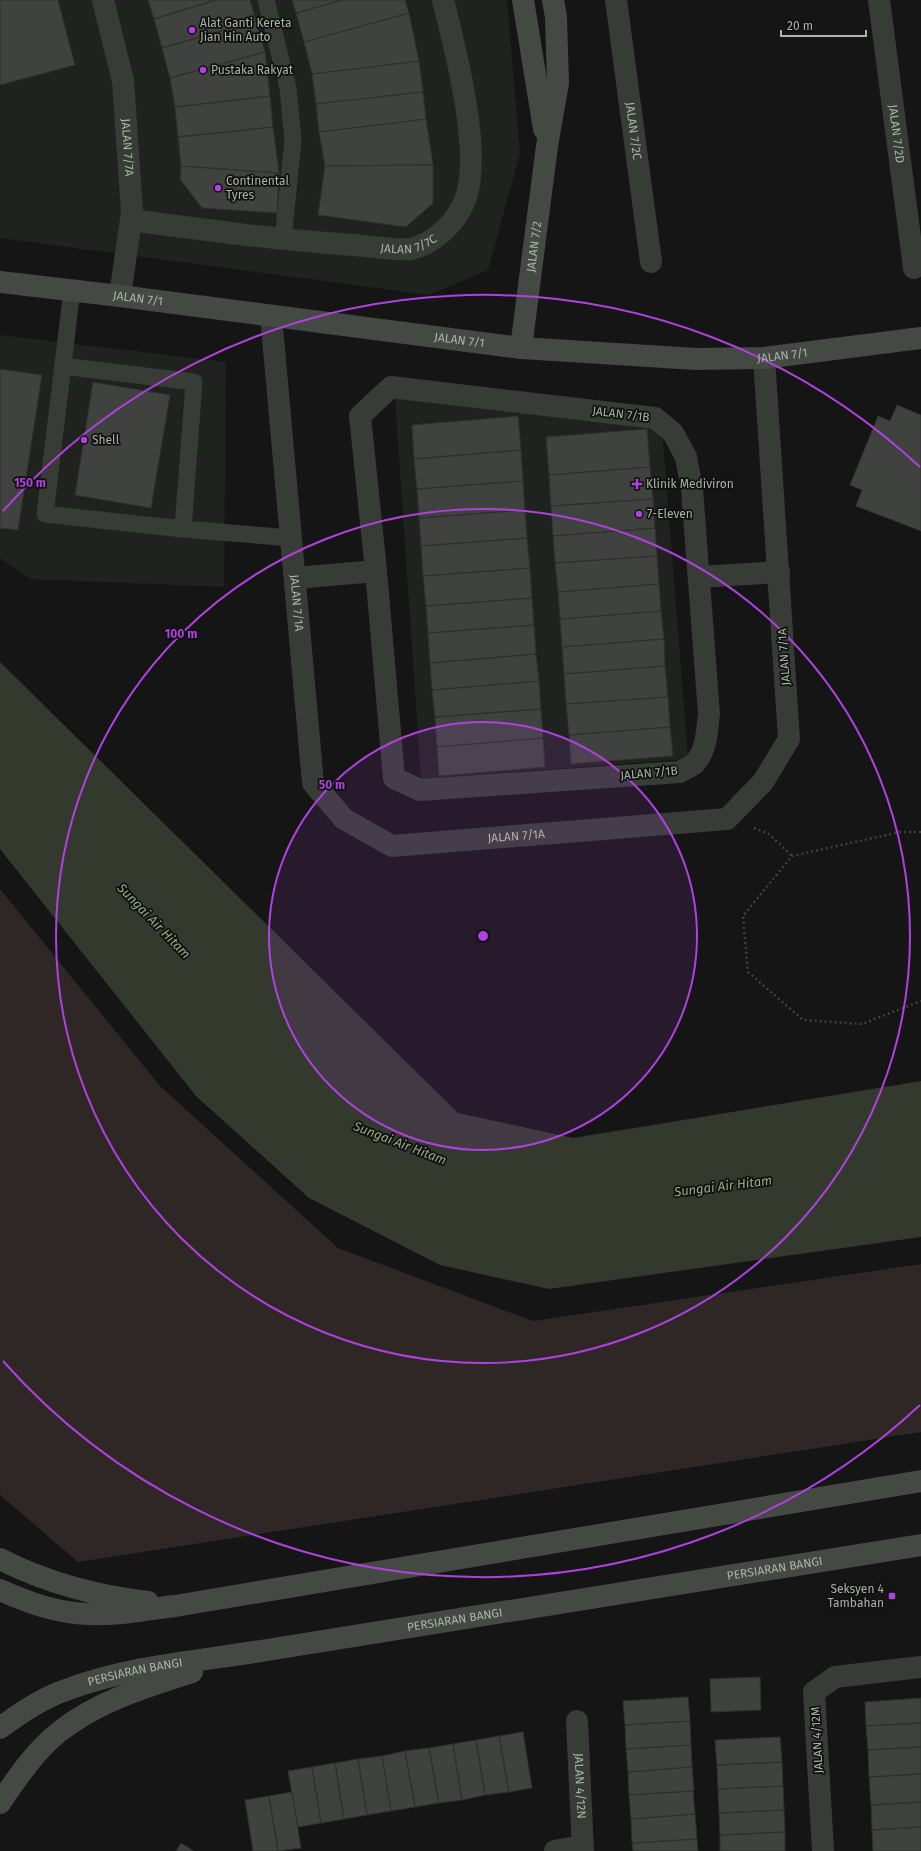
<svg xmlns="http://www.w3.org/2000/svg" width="921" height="1851" viewBox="0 0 921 1851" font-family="'Fira Sans',sans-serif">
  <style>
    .built { fill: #202220 }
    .grass { fill: #2e2726 }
    .water { fill: #34392d }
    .building { fill: #3f423e; stroke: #2e312e }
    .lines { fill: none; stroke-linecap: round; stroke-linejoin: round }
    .path { stroke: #3e423d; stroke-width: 2.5; stroke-dasharray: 2 3; stroke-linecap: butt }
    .lane { stroke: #383c37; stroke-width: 17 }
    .street { stroke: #383c37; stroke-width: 22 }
    .secondary { stroke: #444943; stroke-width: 22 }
    .ring { fill: none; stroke: #af41df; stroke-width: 2 }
    .poi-dot { fill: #af41df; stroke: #0f100f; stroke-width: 1.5 }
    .labels { text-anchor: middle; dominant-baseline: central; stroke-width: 3.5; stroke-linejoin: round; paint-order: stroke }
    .poi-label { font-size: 12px; fill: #aab4a7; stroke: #0f100f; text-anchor: start }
    .street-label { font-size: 12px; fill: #aab4a7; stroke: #0f100f }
    .water-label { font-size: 13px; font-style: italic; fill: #96ac81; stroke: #0f100f }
    .centre { fill: #af41df; stroke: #0f100f; stroke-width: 2 }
    .ring-label { font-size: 12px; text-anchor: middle; font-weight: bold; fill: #af41df; stroke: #0f100f; stroke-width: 3.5; stroke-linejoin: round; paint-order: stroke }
  </style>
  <rect width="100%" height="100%" fill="#141514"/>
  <path class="built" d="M0 0H507L520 153 488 270 429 295 0 238Z
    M0 335 226 362 224 587 31 579 0 558Z
    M395 398 652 427 663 441 688 757 676 760 421 779Z"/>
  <path class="grass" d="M0 889 160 1086 338 1248 533 1321 921 1264V1432L78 1562 0 1495Z"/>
  <path class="water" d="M0 662 458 1113 573 1138 921 1081V1237L549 1289 440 1265 309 1198 196 1096 0 849Z"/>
  <path class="building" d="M0 0H58L75 65 0 85Z
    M148 0H216L154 19Z
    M216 0H250L256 21 162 48 154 19Z
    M292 0H343L296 13Z
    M343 0H405L409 13 304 42 296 13Z
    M409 13 419 61 312 74 304 42Z
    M256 21 265 52 170 78 162 48Z
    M265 52 270 96 175 107 170 78Z
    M419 61 423 92 316 104 312 74Z
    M423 92 426 119 319 132 316 104Z
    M270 96 273 127 178 137 175 107Z
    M426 119 433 165 325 166 319 132Z
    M273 127 279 173 181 166 178 137Z
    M433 165V203L406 227 318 215 325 166Z
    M181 166 279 173 277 213 202 208 180 179Z
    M0 369 42 375 18 530 0 528Z
    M93 382 170 395 151 508 75 495Z
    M897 405 921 415V531L856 506 862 490 850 485 878 416 890 421Z
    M518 416 521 450 414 459 412 425Z
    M647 429 650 467 549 475 546 437Z
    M521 450 523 481 417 489 414 459Z
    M650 467 653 499 551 506 549 475Z
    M523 481 525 510 419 518 417 489Z
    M653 499 655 528 553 536 551 506Z
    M525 510 527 538 421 546 419 518Z
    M655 528 657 556 555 563 553 536Z
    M527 538 530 568 423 576 421 546Z
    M657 556 659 584 558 592 555 563Z
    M530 568 532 598 426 606 423 576Z
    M659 584 661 611 560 619 558 592Z
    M532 598 534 625 428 633 426 606Z
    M661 611 664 639 562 647 560 619Z
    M534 625 536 654 430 663 428 633Z
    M664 639 665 666 564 674 562 647Z
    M536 654 539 681 432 690 430 663Z
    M665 666 668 697 566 704 564 674Z
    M539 681 541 709 435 717 432 690Z
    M668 697 670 727 569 735 566 704Z
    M541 709 543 738 437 747 435 717Z
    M670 727 673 756 571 764 569 735Z
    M543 738 545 767 439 776 437 747Z
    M760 1677 761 1710 711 1712 710 1679Z
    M688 1697 690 1721 625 1725 623 1701Z
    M921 1698V1723L866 1726 865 1702Z
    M690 1721 691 1745 626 1749 625 1725Z
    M921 1723V1747L868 1750 866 1726Z
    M523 1732 532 1788 509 1792 499 1736Z
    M499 1736 509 1792 485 1795 476 1740Z
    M780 1737 782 1762 717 1765 715 1740Z
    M476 1740 485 1795 462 1800 453 1744Z
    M453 1744 462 1800 439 1803 429 1748Z
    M691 1745 692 1767 628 1772 626 1749Z
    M921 1747V1774L869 1777 868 1750Z
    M429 1748 439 1803 415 1807 405 1751Z
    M405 1751 415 1807 391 1811 382 1756Z
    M382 1756 391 1811 367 1815 358 1759Z
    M358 1759 367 1815 344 1819 335 1763Z
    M782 1762 783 1786 718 1789 717 1765Z
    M335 1763 344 1819 321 1823 312 1767Z
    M312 1767 321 1823 298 1827 288 1771Z
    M692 1767 694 1791 629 1795 628 1772Z
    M921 1774V1802L871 1805 869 1777Z
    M783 1786 784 1810 719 1813 718 1789Z
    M693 1791 695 1814 631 1819 629 1795Z
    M292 1792 301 1848 278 1851 269 1796Z
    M269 1796 278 1851H253L245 1800Z
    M921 1802V1827L872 1830 871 1805Z
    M784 1810 785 1832 720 1835 719 1813Z
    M695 1814 697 1839 632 1843 631 1819Z
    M921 1827V1851H873L872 1830Z
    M785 1832V1851H720V1835Z
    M697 1839 698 1851H633L632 1843Z
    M181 1843 194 1851H176Z"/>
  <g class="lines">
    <path class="path" d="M754 828 769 834 792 856
      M921 832H900L792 856 743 916 748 972 803 1020 862 1024 921 1001"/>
    <path class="lane" d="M266 0 288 88 293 140 283 240
      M72 290 45 514 183 529 291 538
      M63 366 194 382 183 529"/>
    <g class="street">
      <path id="s1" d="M103 0 123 81 132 212 120 296"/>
      <path id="s2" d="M616 0 651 262"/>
      <path id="s3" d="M879 0 914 268"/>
      <path id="s4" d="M131 220C205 230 279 240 354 245 366 246 401 251 411 249 435 243 456 223 465 200 483 154 455 48 443 0"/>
      <path id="s5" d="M271 316 313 783 344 819 392 846 727 819 763 782 789 739 764 358"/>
      <path d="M391 387 655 418 673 433 686 457 692 489 709 714C707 730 707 751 694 764 691 767 684 769 680 772L420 790 394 778 376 571 360 416Z"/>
      <path d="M699 577 779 572"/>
      <path d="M295 578 376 571"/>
      <path id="s6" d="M577 1721 583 1851"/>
      <path d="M555 1851 582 1846"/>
      <path d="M823 1851 814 1692 835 1677 921 1667"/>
    </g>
    <g class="secondary">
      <path d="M523 0 544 129"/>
      <path id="s7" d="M0 282 120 296 521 348 696 359 764 358 921 338"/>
      <path id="s8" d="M521 348 547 146 558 83 556 17 553 0"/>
      <path d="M0 1559C45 1582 97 1596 148 1602"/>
      <path d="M0 1590C29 1603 57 1613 89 1614 117 1616 147 1609 175 1606L921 1481"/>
      <path id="s9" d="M0 1728C20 1713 42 1698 66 1690 124 1668 187 1662 248 1653L921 1545"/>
      <path d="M0 1803C17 1778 35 1751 59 1732 98 1701 145 1687 192 1672"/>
    </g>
  </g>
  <circle cx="483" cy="936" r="214" fill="#af41df" fill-opacity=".12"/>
  <g class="ring">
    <circle cx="483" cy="936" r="214"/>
    <circle cx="483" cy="936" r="427"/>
    <path d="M920 1405A641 641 0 0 1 3 1361M3 511A641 641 0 0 1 920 467"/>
  </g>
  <g class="poi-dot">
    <circle cx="192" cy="30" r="4"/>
    <circle cx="203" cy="70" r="4"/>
    <circle cx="218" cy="188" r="4"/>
    <circle cx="84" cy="440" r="4"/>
    <path d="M635 478h4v4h4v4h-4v4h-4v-4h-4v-4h4z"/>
    <circle cx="639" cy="514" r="4"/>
    <rect x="888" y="1592" width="8" height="8" rx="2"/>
  </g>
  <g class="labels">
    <g class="poi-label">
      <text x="200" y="23">Alat Ganti Kereta<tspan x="200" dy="14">Jian Hin Auto</tspan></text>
      <text x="211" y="70">Pustaka Rakyat</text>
      <text x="226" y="181">Continental<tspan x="226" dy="14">Tyres</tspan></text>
      <text x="92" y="440">Shell</text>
      <text x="646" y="484">Klinik Mediviron</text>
      <text x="647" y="514">7-Eleven</text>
      <text x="884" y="1589" text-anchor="end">Seksyen 4<tspan x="884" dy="14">Tambahan</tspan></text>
    </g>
    <g class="street-label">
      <text stroke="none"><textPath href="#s2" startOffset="132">JALAN 7/2C</textPath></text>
      <text stroke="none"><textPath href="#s3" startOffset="135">JALAN 7/2D</textPath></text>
      <text stroke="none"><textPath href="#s1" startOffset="150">JALAN 7/7A</textPath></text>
      <text stroke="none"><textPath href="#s4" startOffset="280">JALAN 7/7C</textPath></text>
      <text stroke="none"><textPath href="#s8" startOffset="102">JALAN 7/2</textPath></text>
      <text stroke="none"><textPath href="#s7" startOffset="139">JALAN 7/1</textPath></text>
      <text stroke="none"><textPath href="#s7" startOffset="463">JALAN 7/1</textPath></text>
      <text stroke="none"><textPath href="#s7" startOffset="787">JALAN 7/1</textPath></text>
      <text transform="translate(621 414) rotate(7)">JALAN 7/1B</text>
      <text stroke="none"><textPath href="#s5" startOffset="288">JALAN 7/1A</textPath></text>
      <text transform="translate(784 657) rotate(-94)">JALAN 7/1A</text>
      <text transform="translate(649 773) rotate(-5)">JALAN 7/1B</text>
      <text stroke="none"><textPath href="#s5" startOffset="696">JALAN 7/1A</textPath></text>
      <text stroke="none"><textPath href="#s9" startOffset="796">PERSIARAN BANGI</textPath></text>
      <text stroke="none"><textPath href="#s9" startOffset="472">PERSIARAN BANGI</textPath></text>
      <text stroke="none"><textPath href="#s9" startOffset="148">PERSIARAN BANGI</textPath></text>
      <text transform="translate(817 1740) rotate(-93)">JALAN 4/12M</text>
      <text stroke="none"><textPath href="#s6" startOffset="65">JALAN 4/12N</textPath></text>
    </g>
    <g class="water-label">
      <text transform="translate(154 921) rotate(46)">Sungai Air Hitam</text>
      <text transform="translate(400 1143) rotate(21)">Sungai Air Hitam</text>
      <text transform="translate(723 1186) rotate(-7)">Sungai Air Hitam</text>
    </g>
  </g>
  <circle cx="483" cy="936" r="6" class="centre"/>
  <g class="ring-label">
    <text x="30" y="487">150 m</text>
    <text x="181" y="638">100 m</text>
    <text x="332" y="789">50 m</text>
  </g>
  <path d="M781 30v6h85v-6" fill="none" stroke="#aab4a7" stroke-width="2"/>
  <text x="787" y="30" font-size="12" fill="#aab4a7" stroke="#0f100f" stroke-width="3" paint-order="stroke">20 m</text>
</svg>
